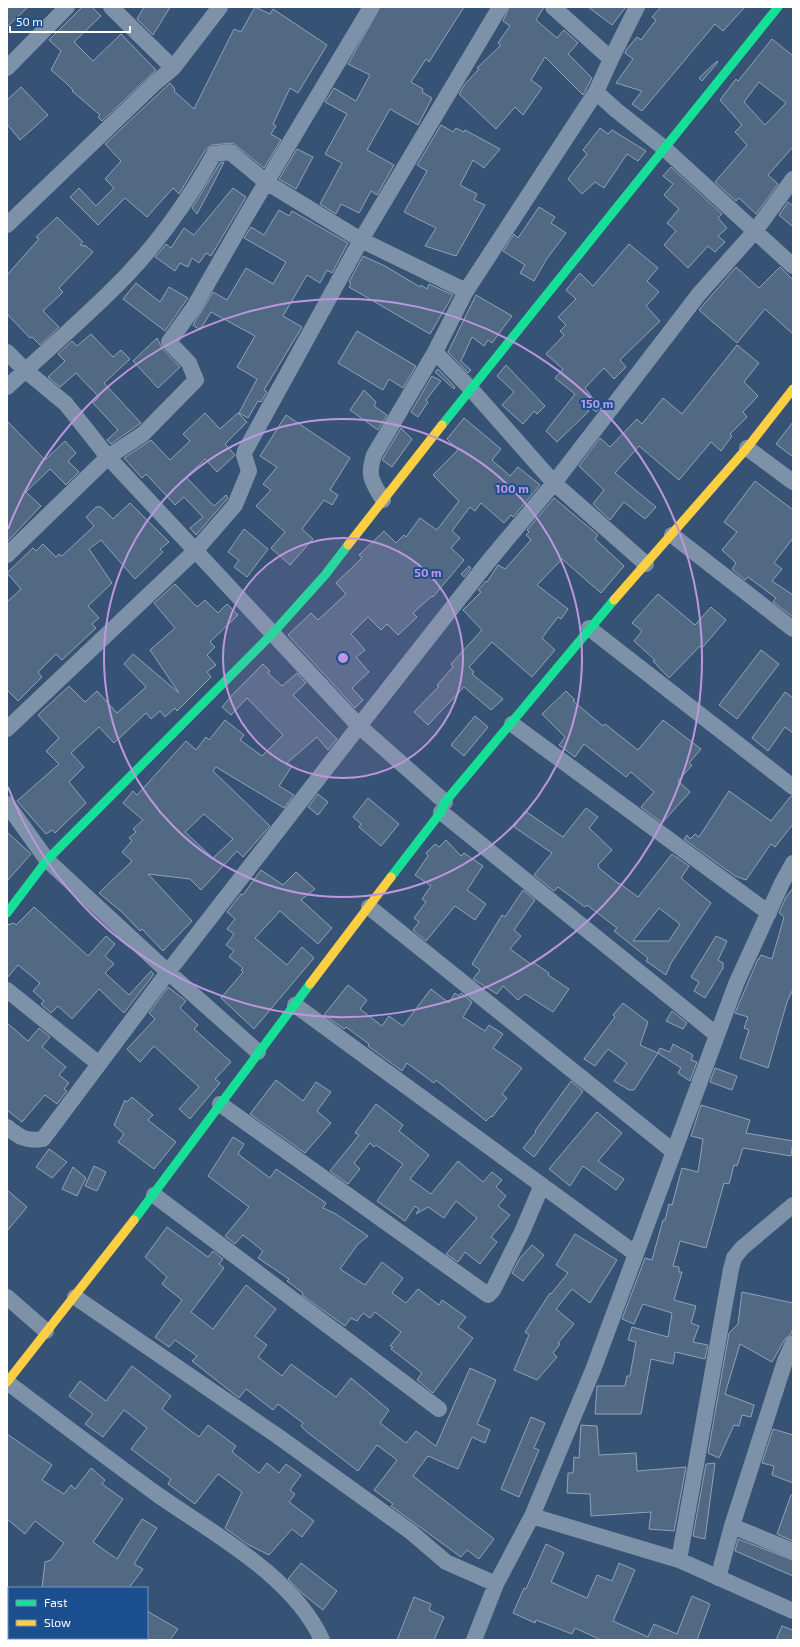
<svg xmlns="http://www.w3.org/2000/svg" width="800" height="1647" viewBox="0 0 800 1647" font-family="'Exo 2',sans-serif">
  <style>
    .building { fill: #526984; stroke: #92a2b6; fill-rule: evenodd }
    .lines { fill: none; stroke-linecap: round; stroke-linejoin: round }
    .street { stroke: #7d92a8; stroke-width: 16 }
    .fast { stroke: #16e098; stroke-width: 9 }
    .slow { stroke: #ffcf43; stroke-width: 9 }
    .ring { fill: none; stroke: #bd96df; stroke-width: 2 }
    .centre { fill: #bd96df; stroke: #1b4f8f; stroke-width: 2 }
    .ring-label { font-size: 12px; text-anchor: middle; font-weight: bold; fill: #bd96df; stroke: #1b4f8f; stroke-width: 4; stroke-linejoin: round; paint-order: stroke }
  </style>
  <rect width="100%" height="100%" fill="#365274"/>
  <path class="building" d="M7 7H28L7 27Z
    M82 7H92L101 16 74 42 93 61 121 34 156 70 102 121 98 117 100 115 72 91 73 90 65 82 51 70 61 51 49 40Z
    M144 7H170L153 35 137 19Z
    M255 7 270 14 273 9 327 45 298 93 290 88 273 124 276 126 271 134 281 140 264 168 233 143 212 145 206 149 179 194 173 188 147 217 125 198 98 225 70 197 79 188 96 206 114 188 105 179 121 161 105 144 170 83 175 89 174 91 194 109 234 29 241 32Z
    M380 7H464L429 62 426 59 411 82 423 89 422 92 432 98 418 125 390 109 367 150 394 165 377 195 371 191 359 213 341 204 336 214 320 204 342 163 325 154 347 114 325 102 334 88 356 101 370 75 348 64Z
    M509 7H544L536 20 557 38 564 30 578 43 568 54 592 78 583 95 545 57 531 80 542 88 523 115 515 107 496 129 459 94 465 84 479 69 477 68 501 45 498 43 510 26 503 21Z
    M588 7H626L612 25Z
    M661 7H745L723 31 715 24 642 111 632 104 642 91 616 83 633 59 625 53 626 50 637 37 641 40 656 20 652 17Z
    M772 39 793 56V147L768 175 778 184 756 214 739 198 736 201 715 182 747 145 735 132 742 125 720 100 736 79 738 81ZM759 82 786 103 765 125 744 102Z
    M717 61 718 62 702 81 699 78Z
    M21 87 48 115 20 140 7 124V100Z
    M441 125 453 132 456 128 464 132 465 130 500 149 484 168 473 160 460 185 477 194 474 200 485 205 456 256 425 246 436 228 404 212 427 171 417 165Z
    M600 128 608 134 612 130 646 151 638 161 627 154 604 188 595 182 582 194 568 179 587 154 583 150Z
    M297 149 313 157 296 189 279 179Z
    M224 162 214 182 197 214 192 208 220 163Z
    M671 167 722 214 718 218 727 228 718 236 725 242 715 252 708 246 688 268 664 245 676 231 667 223 679 209 664 195 673 184 663 176Z
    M233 188 246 197 211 256 206 253 199 263 192 258 188 267 180 263 175 271 155 257 166 244 171 248 184 228 194 235Z
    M788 202 793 206V227L779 215Z
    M539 207 555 217 551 223 566 233 546 260 534 281 520 273 525 265 503 251 514 234 518 238Z
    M279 210 289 216 292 211 348 243 332 273 327 270 320 283 307 275 283 316 302 327 264 390 267 392 261 402 258 401 248 418 239 413 257 379 237 367 255 336 211 312 200 330 193 325 213 292 227 300 246 268 273 284 286 262 244 238 251 227 264 235Z
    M57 217 83 242 80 245 86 246 93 252 59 288 63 292 43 311 59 327 40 345 32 337 30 338 7 314V275L39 239 36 237Z
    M629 244 658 268 647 281 659 292 646 306 660 321 620 360 626 367 614 379 604 368 585 388 600 408 596 412 589 406 586 409 589 411 557 442 546 431 575 394 555 378 563 369 546 354 564 335 560 331 566 325 558 317 576 299 566 290 580 273 593 286Z
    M363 256 385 266 420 287 421 285 427 289 429 284 453 295 430 334 349 287 351 284 349 282Z
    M736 267 759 288 780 267 793 280V334L765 309 737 343 699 310Z
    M136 283 160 302 169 287 188 298 165 331 123 299Z
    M476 295 512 316 492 343 488 340 484 346 472 337 461 361 471 370 468 373 448 352Z
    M357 331 416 366 403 388 389 379 383 390 338 363Z
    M91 334 113 357 121 350 130 359 104 383 141 423 111 444 107 440 118 430 93 403 99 397 76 373 60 387 48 377 65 361 58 354 72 341 77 346Z
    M157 338 162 348 180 367 158 388 133 361Z
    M737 345 759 363 744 382 758 396 743 412 747 417 730 434 732 436 721 451 711 442 679 480 639 446 615 473 656 507 645 519 624 502 610 520 593 504 604 490 579 466 600 438 610 447 637 419 642 424 663 398 682 414Z
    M506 365 545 406 537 414 534 411 523 424 502 405 514 392 497 376Z
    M438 369 455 387 454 389 435 372Z
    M432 376 441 381 426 400 428 402 418 417 411 412Z
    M364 390 376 402 374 406 387 415 378 430 350 410Z
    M205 413 220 429 238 413 247 422 225 444 235 455 217 472 205 459 186 477 214 506 226 495 228 498 196 535 190 528 203 517 184 497 175 505 146 474 142 478 124 458 151 440 170 460 190 441 183 434Z
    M286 415 350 458 330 490 338 495 332 505 324 500 302 529 313 539 290 565 271 548 285 532 256 506 271 490 263 484 277 467 260 456Z
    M464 418 501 449 492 460 510 476 518 467 540 485 513 517 511 515 504 523 481 503 475 511 470 507 452 531 460 538 451 548 464 560 433 597 432 596 413 613 417 617 398 635 387 624 381 630 368 617 351 634 365 650 356 657 369 672 352 688 363 700 355 708 288 635 311 613 318 620 346 594 336 583 362 558 359 555 384 531 396 543 404 535 406 537 420 518 437 530 459 501 433 475 458 450 447 439Z
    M7 421 45 460 65 441 76 453 68 461 79 472 66 485 50 469 26 492 41 506 7 542Z
    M793 422V457L776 444Z
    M401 428 412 439 392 467 382 460Z
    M755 481 793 510V538L774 563 782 569 772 581 793 595V617L773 602 776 598 748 577 745 580 732 569 736 563 722 550 737 532 724 522Z
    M554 498 598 535 595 539 624 566 601 593 562 559 537 585 568 609 561 619 558 617 542 638 555 650 532 677 492 642 469 667 474 672 472 674 503 699 491 710 464 687 428 725 414 712 439 686 437 685 453 667 451 664 482 630 463 610 481 592 478 590 486 581 487 582 498 565 505 569 531 540 526 535 529 532 527 530Z
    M130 503 169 542 160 549 163 552 135 579 101 540 89 549 112 583 88 606 99 618 92 624 96 628 62 660 56 654 38 672 42 677 18 701 7 690V602L21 589 7 573 33 548 36 551 43 544 56 557 59 554 62 556 94 526 86 517 96 507H101L113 519Z
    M244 529 268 549 247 577 234 567 239 560 228 552Z
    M469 566 471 568 464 577 461 574Z
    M175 584 197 607 205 600 218 613 227 604 238 615 210 642 215 647 207 655 216 665 207 672 211 677 177 711 175 708 165 717 160 711 151 719 146 713 114 743 99 727 71 753 84 767 69 782 86 803 55 833 52 830 46 834 17 801 59 764 46 751 59 738 38 715 69 686 85 702 97 691 117 713 146 687 124 664 133 654 179 693 150 650 175 628 154 603Z
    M658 594 695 625 711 607 726 620 702 648 700 646 669 678 653 661 655 660 634 641 642 631 632 623Z
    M761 650 779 664 737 719 719 705Z
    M263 664 270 671 268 673 282 686 297 673 306 683 293 695 337 739 328 750 317 737 287 763 292 766 279 786 294 795 284 808 216 767 213 771 270 826 243 857 237 851 201 890 190 879 148 874 192 921 163 951 142 929 140 931 122 912 99 893 132 861 122 852 132 841 129 838 136 832 133 829 143 820 123 803 133 791 137 795 186 741 196 750 206 737 209 740 225 720 244 735 240 740 262 756 283 735 247 698 231 715 222 707 233 694ZM204 814 233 839 213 858 185 832Z
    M566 691 575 700 573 701 603 726 605 724 638 750 663 720 701 749 689 763 692 765 678 781 690 792 662 823 641 807 654 792 631 772 626 777 584 744 575 757 559 745 565 737 542 714Z
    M785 692 793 698V733L785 727 768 751 752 738Z
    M475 716 488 727 464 756 451 745Z
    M729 791 771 821 791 796H793V824L775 847 771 844 746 880 735 876 684 839 687 835 690 839 695 834 699 837Z
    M318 794 328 802 318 815 308 807Z
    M368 798 399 824 381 846 359 827 361 824 353 817Z
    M586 808 598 817 589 828 612 850 598 865 599 868 619 884V883L638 897 672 854 689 866 681 878 711 903 671 963 666 975 646 961 648 958 614 931 617 928 587 905 585 907 558 887 554 891 534 875 552 853 514 827 525 811 563 837ZM659 908 680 924 669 941H633Z
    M7 832 31 854 7 881Z
    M446 840 461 856 464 853 483 866 467 890 486 904 475 920 455 906 426 941 413 930 419 922 414 918 426 902 422 899 431 886 415 875 428 856 426 853 435 844 439 847Z
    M261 870 283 885 296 872 315 889 301 900 332 928 318 944 280 911 255 938 287 965 302 947 314 958 254 1029 221 998 243 972 241 970 243 968 229 957 234 951 226 945 234 934 227 929 235 919 227 912 241 894 243 895Z
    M793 888V989L787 1002 768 1068 740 1058 749 1030 744 1028 748 1017 735 1013 758 959H759L761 955 772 959 784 917 779 913 786 897Z
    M523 890 535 900 514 930 521 936 510 949 532 965 533 962 549 973 548 975 569 989 553 1012 525 994 518 1000 503 986 497 994 473 979 480 970 472 964 502 915 505 917Z
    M34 907 88 956 106 936 115 944 105 956 114 964 105 973 129 995 151 971 154 974 124 1013 99 989 72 1019 58 1006 51 1013 41 1004 44 1001 33 991 40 983 18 965 7 978V925L14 923 16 925Z
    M716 936 727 941 718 960 723 963V968L705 998 694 991 699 982 691 977Z
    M348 985 367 1000 360 1009 382 1026 389 1016 403 1026 431 989 449 1003 455 993 459 996 461 993 472 1002 463 1017 485 1031 489 1025 503 1034 493 1048 522 1068 502 1094 507 1098 492 1117 491 1116 486 1121 436 1080 434 1083 407 1063 402 1071 368 1046 369 1044 346 1027 344 1029 324 1015Z
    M168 987 186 1001 180 1008 198 1025 194 1029 231 1062 215 1079 220 1083 190 1119 179 1109 199 1087 154 1046 140 1062 127 1049 155 1019 149 1013Z
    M623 1003 648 1022 640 1045 658 1053 660 1048 670 1052 673 1044 693 1055 691 1060 697 1062 690 1081 678 1073 681 1068 658 1053 634 1090H629L614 1081 627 1063 608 1049 595 1066 584 1059 615 1017 613 1015Z
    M672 1011 687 1023 683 1029 666 1021Z
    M7 1023 28 1041 39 1028 50 1037 42 1047 66 1067 59 1075 69 1083 64 1089 67 1091 57 1104 45 1095 22 1122 7 1110Z
    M715 1068 737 1076 732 1090 710 1082Z
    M276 1080 303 1101 316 1082 331 1092 317 1111 331 1123 305 1153 250 1114Z
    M571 1081 583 1091 534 1157 523 1148 536 1132 535 1131Z
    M132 1097 153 1115 148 1120 176 1142 154 1169 118 1142 124 1134 114 1125 125 1100 127 1102Z
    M376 1104 403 1125 399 1131 429 1155 410 1179 431 1194 458 1161 483 1182 492 1172 502 1180 496 1187 506 1196 498 1206 510 1215 491 1237 497 1242 480 1264 465 1252 458 1262 446 1254 477 1218 456 1201 444 1218 428 1207 416 1214 419 1209 415 1206 405 1221 377 1201 403 1164 376 1145 374 1147 370 1143 354 1163 360 1169 348 1184 330 1171 359 1135 355 1133Z
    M701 1105 750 1120 746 1133 793 1141 791 1156 743 1148 737 1166 734 1165 729 1184 724 1183 706 1248 680 1241 673 1266 679 1267V1272H682L674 1300 696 1306 691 1323 699 1326 693 1342 708 1345 705 1359 675 1352 673 1364 651 1359 641 1414H595L597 1386H625L627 1376H630L636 1342 628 1340 632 1327 668 1337 672 1313 643 1304 634 1324 622 1319 645 1258 652 1260 663 1220H665L669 1204 672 1205 682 1168 698 1172 703 1139 691 1136Z
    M597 1112 622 1133 598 1161 624 1179 616 1190 583 1166 570 1186 549 1169Z
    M233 1137 244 1144 238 1154 270 1178 276 1169 326 1203 323 1208 336 1214 368 1236 358 1244 340 1269 365 1285 382 1262 403 1278 392 1293 406 1303 418 1289 439 1305 442 1300 466 1317 458 1327 473 1338 433 1393 417 1380 422 1373 391 1349 393 1347 390 1346 401 1332 375 1312 370 1318 363 1313 357 1321 351 1318 345 1326 302 1295 303 1293 287 1281 289 1279 258 1258 263 1251 243 1235 235 1244 225 1236 249 1207 208 1176Z
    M49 1149 67 1162 52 1178 36 1167Z
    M94 1166 106 1172 97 1191 85 1186Z
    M73 1167 86 1178 77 1196 62 1189Z
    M7 1190 27 1207 7 1231Z
    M167 1227 208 1257 213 1251 223 1259 219 1264 224 1268 191 1312 213 1329 246 1285 276 1309 255 1336 267 1345 258 1357 282 1376 291 1364 336 1397 351 1378 389 1410 380 1423 406 1443 416 1431 436 1446 470 1368 496 1380 477 1424 490 1430 485 1443 472 1437 458 1469 428 1456 413 1476 494 1539 479 1559 467 1550 461 1557 391 1506 393 1504 374 1490 397 1460 377 1445 358 1471 307 1432 301 1426 303 1423 278 1404 273 1410 246 1389 239 1398 192 1361 197 1356 175 1340 169 1347 155 1337 182 1300 162 1284 167 1277 145 1257Z
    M575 1234 617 1260 590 1303 572 1289 556 1309 574 1324 558 1343 560 1344 553 1353 557 1357 537 1380 514 1370 529 1335 525 1332 550 1293 551 1294 568 1273 556 1265Z
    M532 1245 544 1255 523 1281 512 1273 520 1258Z
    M742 1292 793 1303V1328L791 1334 785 1339 772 1362 740 1344 725 1394 754 1405 751 1417 742 1415 739 1426 734 1425 719 1458 708 1453 729 1333 738 1324Z
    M132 1366 171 1396 162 1409 199 1437 208 1425 236 1446 232 1452 259 1473 267 1463 279 1473 286 1464 301 1475 290 1490 295 1494 289 1502 314 1521 302 1537 292 1529 269 1555 247 1544 225 1528 242 1492 218 1474 195 1504 168 1484 171 1479 131 1449 147 1428 124 1410 103 1437 85 1424 93 1414 69 1396 80 1381 106 1401Z
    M531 1417 545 1423 534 1448 539 1450 519 1497 501 1489Z
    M581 1425 597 1426 599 1455 636 1453 637 1471 686 1467 674 1531 649 1529 651 1512 591 1516 590 1494 567 1493 568 1473H573L574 1457 579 1458Z
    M773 1429 793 1435V1483L772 1475 774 1466 762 1463Z
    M7 1434 52 1465 42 1480 64 1494 71 1485 75 1489 91 1468 105 1480 102 1484 123 1499 93 1542 117 1559 142 1519 157 1528 134 1564 143 1569 129 1588H42L45 1562 51 1560 64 1543 35 1521 25 1534 7 1519Z
    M715 1463 705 1539 693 1536 706 1464Z
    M791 1495H793V1541L777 1534Z
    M738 1539 793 1560V1576L735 1551Z
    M546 1544 564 1553 551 1582 587 1598 597 1575 612 1581 619 1563 635 1570 613 1621 648 1637 654 1624 677 1634 692 1596 710 1604 697 1640H601L575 1628 572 1634 536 1620 535 1623 513 1613 524 1588 526 1589Z
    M301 1563 337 1591 323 1610 303 1594 288 1579Z
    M414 1597 431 1604 429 1610 444 1617 434 1640H397Z
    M147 1611 178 1629 170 1640H147Z
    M782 1626 793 1630V1640H776Z"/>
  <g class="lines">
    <path class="street" d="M111 7 173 68
      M553 7 611 59 596 92 616 110 664 148 793 266
      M611 59 637 7
      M7 68 67 7
      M7 225 155 83 173 68 220 7
      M7 352 25 370 66 404 108 457 359 726 445 802
      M435 352 471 389 554 483 646 564
      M7 387C41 356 75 326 108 294 150 254 186 205 214 154L230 152 266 182 361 240 466 291
      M747 448 793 482
      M383 500C372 481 367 477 374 455L435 352 466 291 596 92
      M672 535 793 629
      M7 555 108 457 143 434 196 380 189 363 169 342 194 307 246 216 371 7
      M589 628 793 787
      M512 724 769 913
      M7 729 195 551 235 505 249 471 244 455 245 451 361 240 500 7
      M7 804 47 860 168 972 258 1052
      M441 812 717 1035
      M369 907 674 1152
      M7 990 99 1064
      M295 1005 636 1254
      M220 1104 488 1295 493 1290 522 1232 542 1185
      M7 1127C19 1137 27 1142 43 1139L168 972 359 726 488 562 554 483 699 294 755 231 793 179
      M154 1195 439 1409
      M7 1297 46 1331
      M75 1297 279 1437 411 1532 446 1562 496 1584
      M7 1382C57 1420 107 1458 158 1495 214 1534 293 1576 322 1640
      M532 1516 679 1560 793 1611
      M732 1526 793 1551
      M679 1560 731 1269 734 1258 742 1248 793 1205
      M718 1578 732 1526 785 1361 793 1343
      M474 1640 496 1584 532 1516 593 1370 736 984 782 883 793 863"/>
    <path class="fast" d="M442 425 778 7
      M391 877 441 812 445 802 614 600
      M7 913 47 860 272 634 325 575 348 545
      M134 1220 310 984"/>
    <path class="slow" d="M348 545 442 425
      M614 600 747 448 793 389
      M310 984 391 877
      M7 1382 134 1220"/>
  </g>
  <circle cx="343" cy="658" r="120" fill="#bd96df" fill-opacity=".12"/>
  <g class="ring">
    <circle cx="343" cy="658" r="120"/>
    <circle cx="343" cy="658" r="239"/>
    <path d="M8 529A359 359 0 1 1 8 787"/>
  </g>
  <circle cx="343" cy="658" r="6" class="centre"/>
  <g class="ring-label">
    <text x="597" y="408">150 m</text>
    <text x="512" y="493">100 m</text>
    <text x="428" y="577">50 m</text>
  </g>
  <rect width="800" height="1647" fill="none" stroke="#ffffff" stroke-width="16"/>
  <rect x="8" y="1587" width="140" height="52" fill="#1b4f8f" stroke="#7695bc"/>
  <rect x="16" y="1600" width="20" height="6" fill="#16e098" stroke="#7695bc"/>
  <text x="44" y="1607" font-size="12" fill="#ffffff">Fast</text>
  <rect x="16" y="1620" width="20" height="6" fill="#ffcf43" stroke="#7695bc"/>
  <text x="44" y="1627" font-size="12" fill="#ffffff">Slow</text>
  <path d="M10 26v6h120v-6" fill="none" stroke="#ffffff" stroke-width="2"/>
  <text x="16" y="26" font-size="12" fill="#ffffff" stroke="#1b4f8f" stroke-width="3" paint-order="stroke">50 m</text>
</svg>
